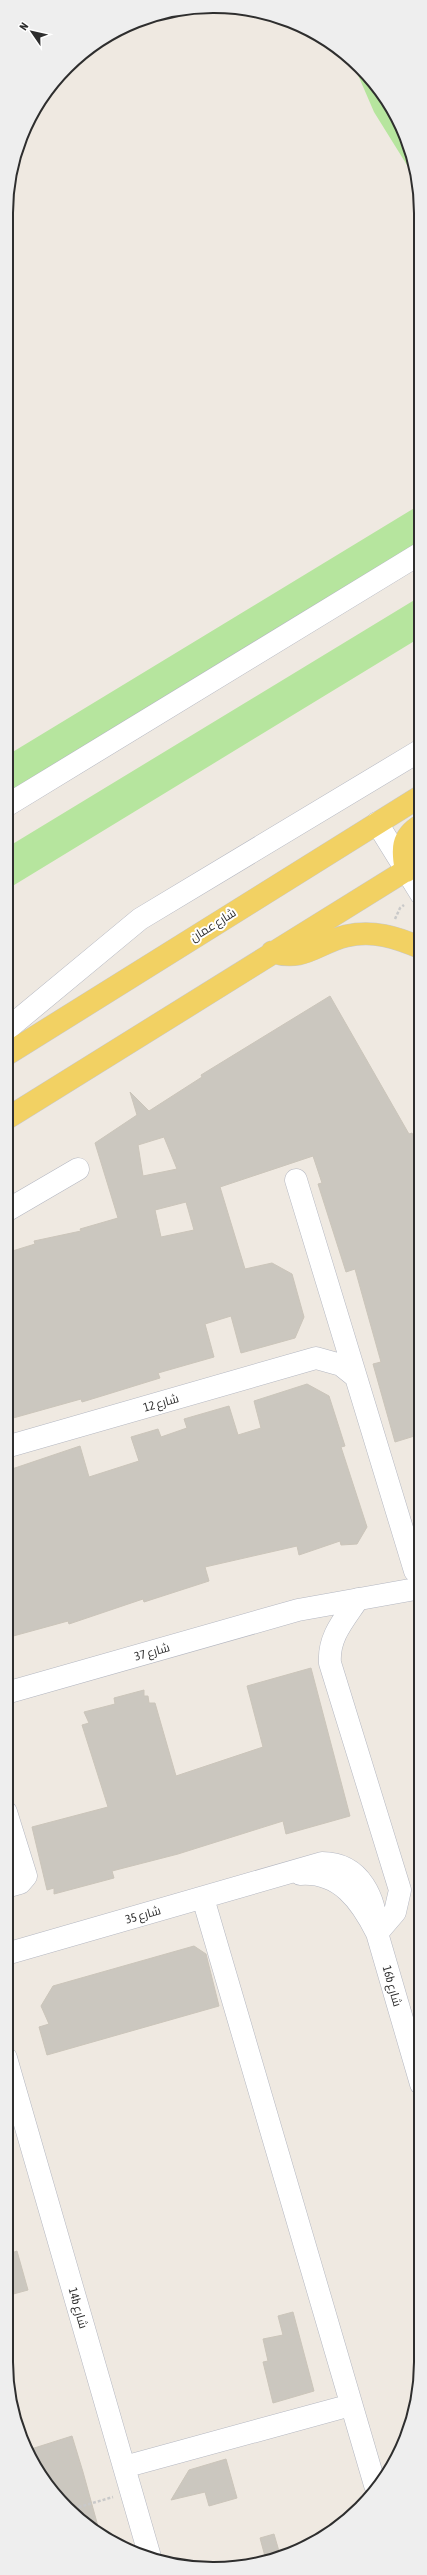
<svg xmlns="http://www.w3.org/2000/svg" width="427" height="2575" viewBox="0 0 427 2575" font-family="'Asap Condensed',Cairo,sans-serif">
  <style>
    .green { fill: #b6e59e }
    .building { fill: #cbc7bf; stroke: #cbc5ba; fill-rule: evenodd }
    .lines { fill: none; stroke-linecap: round; stroke-linejoin: round }
    .minor-casing { stroke: #b4b7c1; stroke-width: 23 }
    .major-casing { stroke: #c9c9c9; stroke-width: 23 }
    .path { stroke: #c9c9c9; stroke-width: 2.5; stroke-dasharray: 3 2; stroke-linecap: butt }
    .minor { stroke: #fff; stroke-width: 22 }
    .major { stroke: #f2d163; stroke-width: 22 }
    .labels { text-anchor: middle; dominant-baseline: central; stroke-width: 4; stroke-linejoin: round; paint-order: stroke }
    .street-label { font-size: 12px; fill: #2e2e2e; stroke: #fff }
    .rim { fill: none; stroke: #2e2e2e; stroke-width: 2 }
  </style>
  <rect width="100%" height="100%" fill="#efe9e1"/>
  <path class="green" d="M352 61 360 67 400 122 415 178 374 112Z
    M421 504V548L6 797V756Z
    M421 596V637L6 890V848Z"/>
  <path class="building" d="M330 996 409 1134 412 1133 421 1156V1434L395 1442 373 1364 381 1362 355 1269 346 1272 318 1184 322 1183 313 1156 220 1187 245 1269 272 1263 292 1274 304 1317 295 1338 241 1353 231 1316 205 1324 214 1357 158 1373 160 1378 105 1395 82 1402 81 1399 6 1420V1253L35 1244 34 1241 81 1231 80 1229 118 1218 95 1143 137 1115 130 1092 149 1111 202 1077 201 1075ZM164 1137 177 1169 143 1176 138 1145ZM186 1202 194 1230 161 1237 155 1210Z
    M307 1384 329 1396 345 1446 341 1447 367 1527 357 1544 341 1545 340 1541 299 1555 297 1546 205 1567 209 1581 144 1602 143 1599 69 1624 68 1621 6 1638V1471L80 1446 89 1477 139 1461 131 1437 158 1429 161 1437 187 1428 184 1419 229 1406 238 1435 261 1428 254 1401Z
    M311 1668 350 1816 286 1834 283 1821 178 1854 112 1871 114 1878 54 1894V1888L47 1890 32 1827 108 1807 82 1725 89 1723 84 1712 115 1704 114 1698 144 1690V1696H148L149 1703H155L176 1776 263 1747 247 1686Z
    M194 1946 206 1954 219 2006 47 2055 39 2027 49 2024 41 2006 53 1986Z
    M17 2251 28 2290 6 2296V2255Z
    M293 2312 314 2391 273 2403 263 2362 268 2361 263 2339 283 2335 278 2316Z
    M72 2436 83 2472 99 2530 67 2508 28 2450Z
    M226 2459 237 2498 209 2506 205 2492 171 2500 189 2470Z
    M274 2534 281 2558 266 2560 260 2538Z"/>
  <g class="lines">
    <g class="minor-casing">
      <path id="minor" d="M6 806 421 553
        M377 823 421 894
        M6 1030 140 919 421 750
        M296 1180 415 1571
        M6 1211 78 1169
        M6 1447 316 1358 341 1365 356 1377
        M358 1599C344 1620 328 1637 330 1663L400 1890 395 1912 377 1933
        M6 1693 298 1610 421 1588
        M300 1874C340 1871 361 1901 377 1933L421 2084
        M6 1887 20 1883 26 1876 6 1812
        M203 1898 375 2485
        M6 1954 322 1863C361 1863 376 1899 377 1933
        M6 2058 150 2557
        M124 2467 351 2405"/>
    </g>
    <g class="major-casing">
      <path id="major" d="M406 871C402 850 401 837 421 825
        M272 952C304 962 317 943 346 936 373 930 396 937 421 948
        M6 1055 421 796
        M6 1119 421 861"/>
    </g>
    <path class="path" d="M395 919 400 908 404 905
      M69 2510 113 2497"/>
    <use href="#minor" class="minor"/>
    <use href="#major" class="major"/>
  </g>
  <g class="labels">
    <g class="street-label">
      <text transform="translate(213 925) rotate(-32)">شارع عمان</text>
      <text transform="translate(161 1403) rotate(-16)">شارع 12</text>
      <text transform="translate(152 1652) rotate(-16)">شارع 37</text>
      <text transform="translate(143 1915) rotate(-16)">شارع 35</text>
      <text transform="translate(392 1986) rotate(74)">16b شارع</text>
      <text transform="translate(78 2308) rotate(74)">14b شارع</text>
    </g>
  </g>
  <path d="M0 0H427V2575H0ZM213 13H214A200 200 0 0 1 414 213V2362A200 200 0 0 1 214 2562H213A200 200 0 0 1 13 2362V213A200 200 0 0 1 213 13Z" fill="#eee" fill-rule="evenodd"/>
  <path class="rim" d="M213 13H214A200 200 0 0 1 414 213V2362A200 200 0 0 1 214 2562H213A200 200 0 0 1 13 2362V213A200 200 0 0 1 213 13Z"/>
  <g transform="translate(32 32) rotate(304)" stroke="#ffffff" stroke-width="3" paint-order="stroke">
  <path d="M0-3L7 15L0 10L-7 15Z" fill="#2e2e2e"/>
  <text y="-6" font-size="11" font-weight="bold" text-anchor="middle" fill="#2e2e2e">N</text>
  </g>
</svg>
